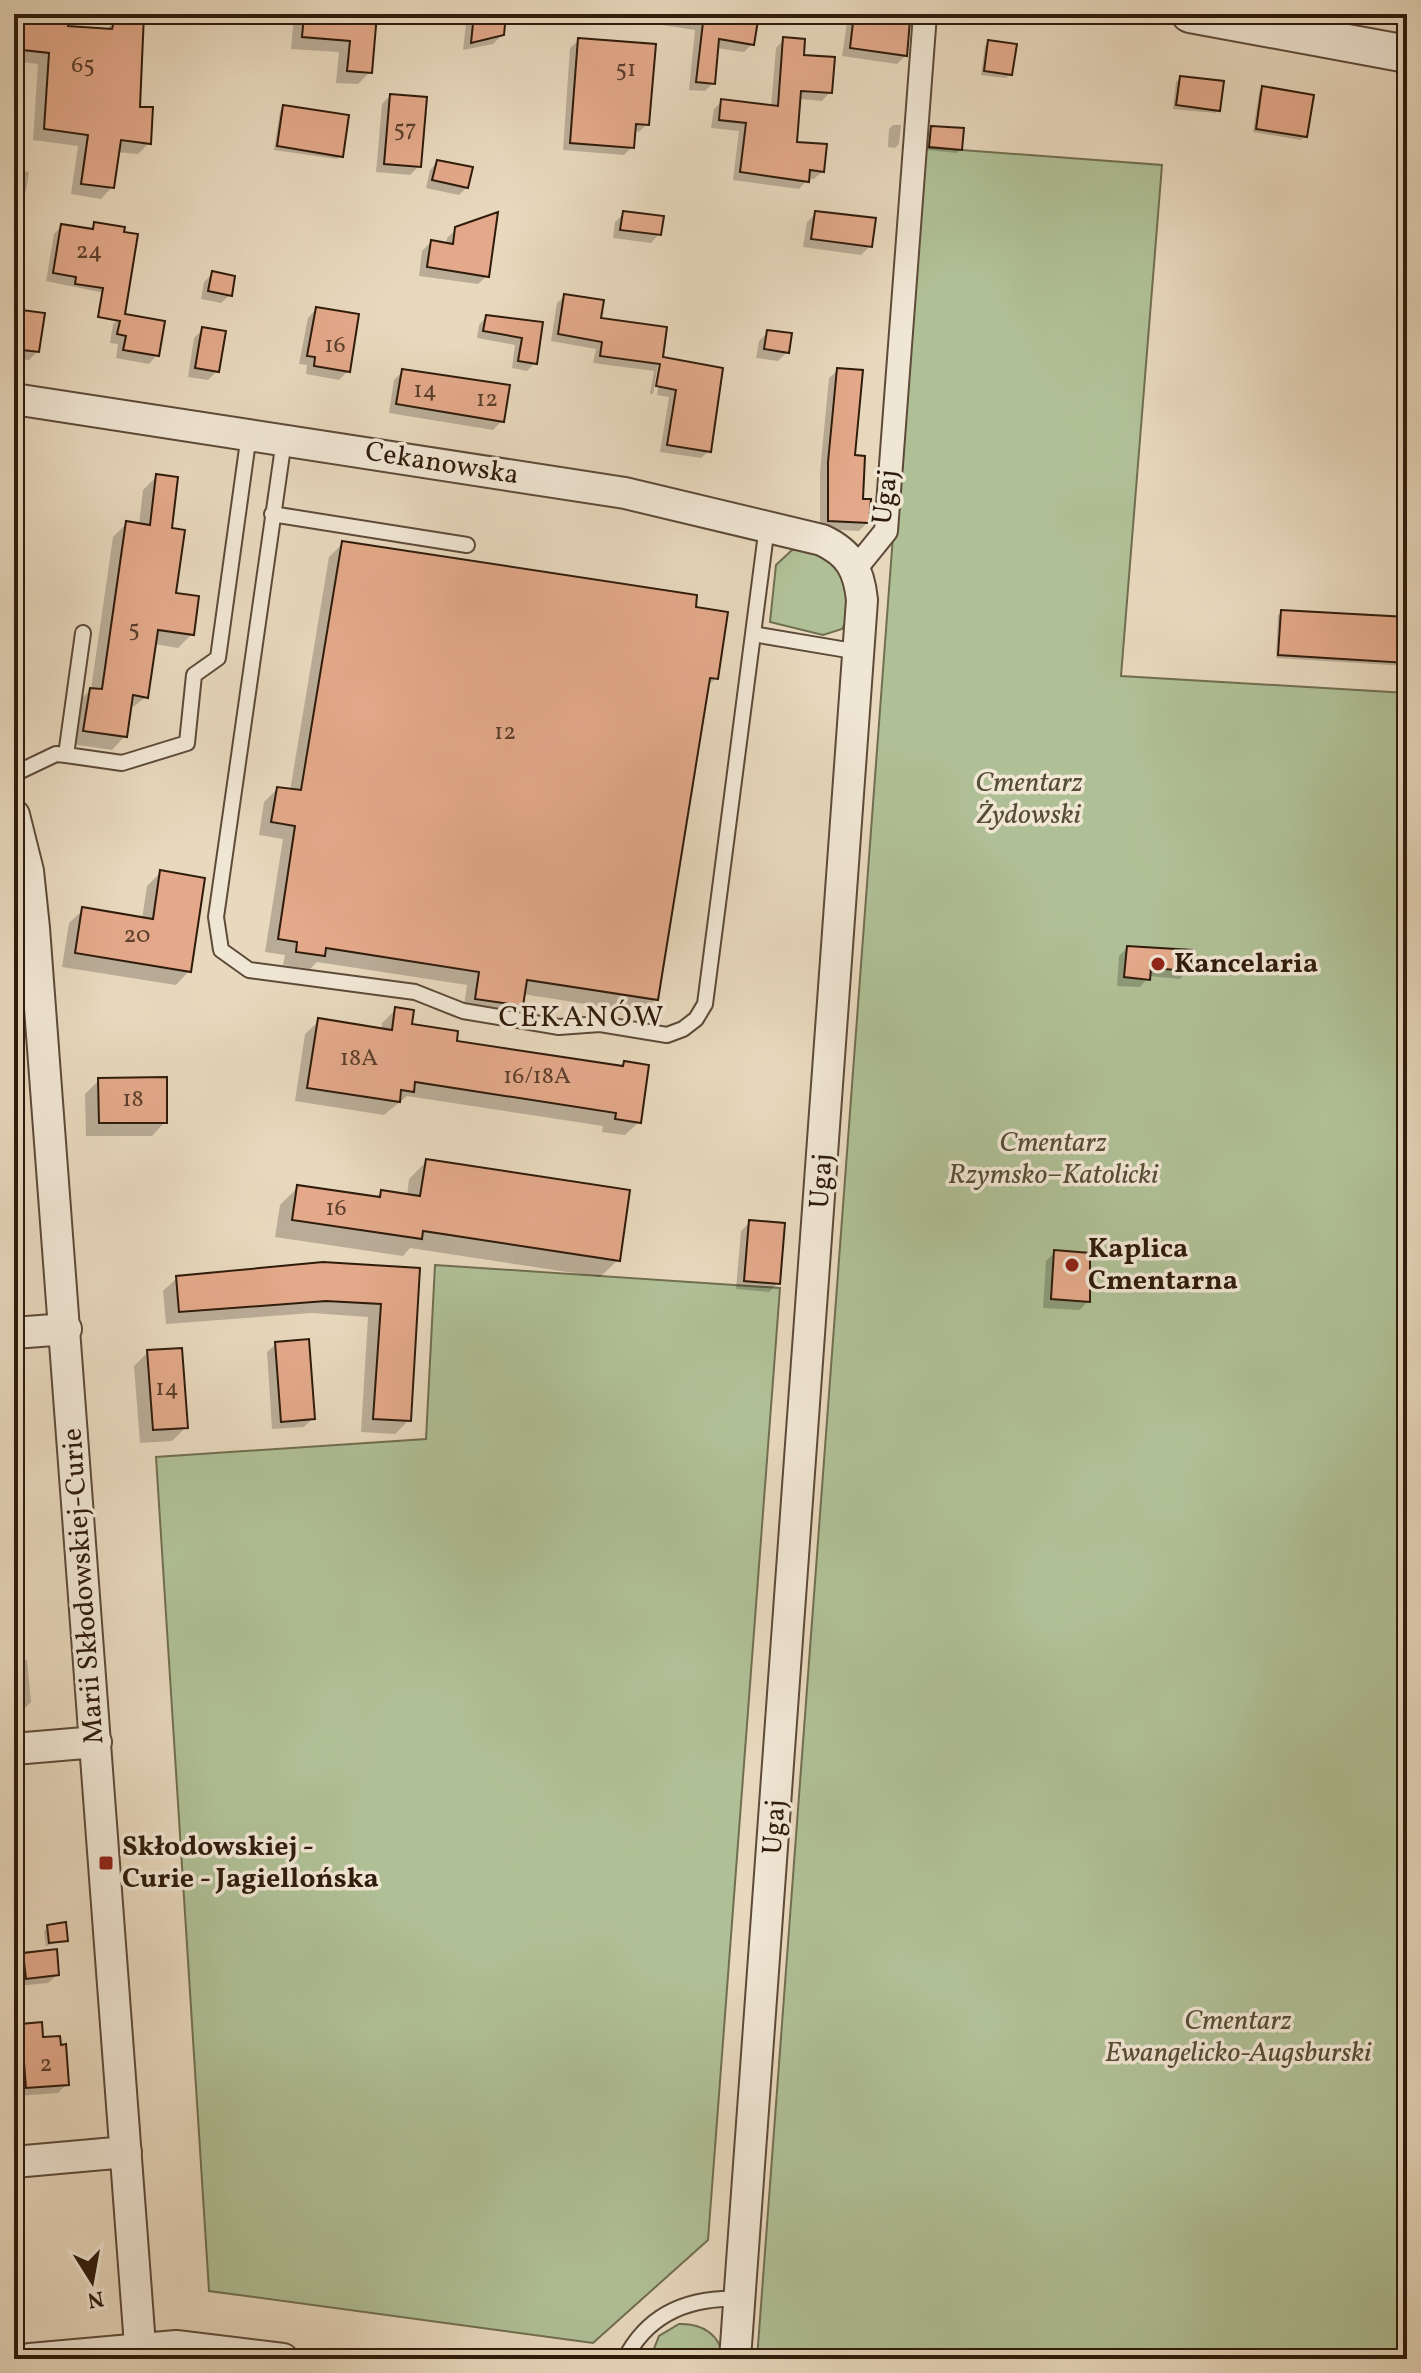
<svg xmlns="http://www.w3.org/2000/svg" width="1421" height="2373" viewBox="0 0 1421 2373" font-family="Vollkorn,serif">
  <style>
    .green { fill: #b0c096; stroke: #706e50; stroke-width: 2 }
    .shadow { fill: #0003 }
    .building { fill: #e3a98a; stroke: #2f1b0b; stroke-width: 2 }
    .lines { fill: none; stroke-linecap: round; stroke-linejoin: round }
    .service-casing { stroke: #5d4a38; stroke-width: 18 }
    .pedestrian-casing { stroke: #5d4a38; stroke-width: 26 }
    .minor-casing { stroke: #5d4a38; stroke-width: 34 }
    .tertiary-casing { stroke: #5d4a38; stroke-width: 40 }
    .service { stroke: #f0e6d4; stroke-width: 14 }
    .pedestrian { stroke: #f0e6d4; stroke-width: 22 }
    .minor { stroke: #f0e6d4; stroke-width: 30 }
    .tertiary { stroke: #f0e6d4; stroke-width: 36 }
    .poi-dot { fill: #8f2418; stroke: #f0e6d4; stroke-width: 3 }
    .labels { text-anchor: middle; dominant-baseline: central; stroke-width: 7; stroke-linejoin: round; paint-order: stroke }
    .number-label { font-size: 24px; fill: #5c3e2b }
    .street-label { font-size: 28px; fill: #2f1b0b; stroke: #f0e6d4 }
    .park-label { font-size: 28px; font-style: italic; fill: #564d35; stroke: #f0e6d4 }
    .poi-label { font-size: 28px; font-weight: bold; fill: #2f1b0b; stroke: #f0e6d4; text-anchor: start }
    .neighbourhood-label { font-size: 30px; letter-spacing: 2px; fill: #2f1b0b; stroke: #f0e6d4 }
  </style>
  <rect width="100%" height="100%" fill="#e8d8bd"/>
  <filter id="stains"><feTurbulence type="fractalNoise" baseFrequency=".0025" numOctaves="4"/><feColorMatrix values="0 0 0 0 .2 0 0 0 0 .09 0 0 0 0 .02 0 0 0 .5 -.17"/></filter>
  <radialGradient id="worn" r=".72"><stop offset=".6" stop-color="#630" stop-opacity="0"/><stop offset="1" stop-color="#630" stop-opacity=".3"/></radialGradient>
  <path class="green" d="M922 147 1162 165 1121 676 1407 693V2359H757Z
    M792 550H803L831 558 847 581V619L842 629 823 635 770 622 776 565Z
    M435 1265 780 1288 708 2240 593 2343 209 2291 156 1457 426 1439Z
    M679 2324C701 2323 721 2334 723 2359H650L659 2336Z"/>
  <path class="shadow" d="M14 14H28L66 27 106 31 118 14H138L144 24 138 108 149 143 138 154 117 152 112 187 101 199 71 194 78 146 33 140 38 64 14 61Z
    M280 14H376L370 72 358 84 336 83 339 52 291 49 294 15Z
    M467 14H504L502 35 493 44 463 50Z
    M651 14H757L752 44 744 52 716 48 713 83 705 91 689 90 695 30 649 23Z
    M855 14 906 55 897 64 842 56 847 23Z
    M784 39 830 92 822 101 799 99 795 144 823 171 814 179H808L799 189 733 180 739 131 711 128 714 109 722 101 771 107 776 48Z
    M579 40 647 124 639 132 634 131 632 147 624 155 563 150 570 48Z
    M989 42 1010 74 1006 78 981 75 985 46Z
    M1180 78 1219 110 1215 113 1173 109 1176 82Z
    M1263 88 1305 136 1301 140 1253 132 1259 92Z
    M390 96 419 166 410 175 376 172 382 104Z
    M284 108 341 156 337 159 274 150 280 111Z
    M893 125H901L899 144 895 148 888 147 889 129Z
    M931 128 960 149 957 153 926 150 928 132Z
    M437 162 467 187 459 195 426 188 430 170Z
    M14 170 29 172 26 191 17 200H14Z
    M624 213 659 234 651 243 613 238 615 222Z
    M816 213 870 246 861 255 803 247 807 222Z
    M95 224 119 296 46 281 54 234 62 226 88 231Z
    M456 229 487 276 478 284 419 276 422 251 431 242 446 245 447 238Z
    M212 274 230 295 221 303 201 299 204 282Z
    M565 296 661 359 709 451 701 458 660 452 669 397 657 395 662 365H658L653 394H650L654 371 593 363 596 349 551 341 557 303Z
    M316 309 348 371 339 380 306 374 307 365 299 364 308 318Z
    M14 311 38 351 29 360 14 358Z
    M122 315 157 355 149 364 116 358 118 344 110 343 113 324Z
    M486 317 541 324 535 363 527 371 512 368 515 345 477 338 479 325Z
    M203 329 217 371 208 380 188 377 194 338Z
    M768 332 787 352 778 361 756 358 759 341Z
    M838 370 867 523 859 531 820 529V472L829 378Z
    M403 371 502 421 493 430 389 413 394 380Z
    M157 476 170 530 173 594 192 634 178 648 154 644 146 697 129 710 125 736 112 750 71 744 77 703 91 689 113 537 127 523 139 525 143 490Z
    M343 543 694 608 716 678 706 688 656 999 642 1013 523 994 521 1005 508 1019 463 1012 467 985 317 962 310 969 283 965 285 955 265 952 283 839 259 835 264 802 277 789 290 791 329 557Z
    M1282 612 1407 619V666L1276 658 1278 615Z
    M161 872 189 971 176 985 62 967 69 923 83 910 142 919 147 886Z
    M1127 948 1188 970 1180 979 1149 976 1140 987 1117 986 1119 956Z
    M396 1009 410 1026 455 1042 620 1067 625 1063 639 1122 625 1135 602 1132 603 1126 407 1096 384 1115 295 1101 305 1034 319 1021 381 1030 382 1023Z
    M99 1080 165 1122 152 1136H86L85 1094Z
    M427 1161 618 1260 600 1277 410 1248 403 1256 275 1237 280 1205 298 1187 375 1199 381 1192 407 1196 409 1179Z
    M750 1222 778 1283 769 1292 736 1289 741 1231Z
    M1055 1252 1088 1301 1080 1310 1043 1308 1046 1261Z
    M22 1263 25 1293 14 1301V1264Z
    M418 1270 409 1420 395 1434 361 1432 368 1317 312 1313 166 1324 163 1291 177 1278Z
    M276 1344 313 1418 304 1427 272 1429 267 1352Z
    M148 1352 186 1427 172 1441 140 1443 134 1366Z
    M14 1365 17 1403 14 1406Z
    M27 1660 31 1702 22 1711H14V1662Z
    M14 1830 19 1876 14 1881Z
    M48 1927 66 1940 46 1946 44 1931Z
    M24 1955 57 1975 48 1983 17 1986 15 1963Z
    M22 2026 41 2039 67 2084 58 2093 18 2096 14 2034Z
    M14 2249H22L25 2302 14 2311Z"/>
  <path class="building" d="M14 14 68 18V26L112 29 116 14H144L140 107H153L151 144 121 140 114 188 81 184 88 135 44 129 49 53 14 49Z
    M304 14H377L372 73 347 71 350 41 302 37Z
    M474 14H506L504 35 471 43Z
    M704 14H759L754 45 719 39 715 84 696 82Z
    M854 14 910 20 907 56 850 48Z
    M783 37 805 39 804 55 835 57 832 93 801 91 797 142 827 144 824 172 810 170 809 182 740 172 746 123 719 120 721 99 778 106Z
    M578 38 656 44 649 125 636 124 634 148 570 143Z
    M988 40 1017 44 1012 75 984 71Z
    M1180 76 1224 81 1220 111 1176 105Z
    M1262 86 1314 95 1307 137 1256 129Z
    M390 94 427 97 421 167 384 164Z
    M283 105 349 115 343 157 277 146Z
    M931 126 964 128 962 150 929 147Z
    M437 160 473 167 468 188 432 180Z
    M623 211 664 216 661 235 620 230Z
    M815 211 876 218 872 247 811 239Z
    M498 212 489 277 427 267 431 240 453 244 455 227Z
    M94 222 125 227 124 232 138 234 125 314 165 321 159 356 123 350 126 336 117 334 120 321 98 317 103 288 75 284 76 277 53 273 61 224 93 229Z
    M212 271 235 276 232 296 208 291Z
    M564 294 604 300 601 318 667 327 663 357 723 368 711 452 667 445 676 390 656 386 660 364 600 356 602 342 558 334Z
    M316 307 359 314 350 372 314 366 315 357 307 356Z
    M14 309 45 313 39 352 14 349Z
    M486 315 543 322 537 364 518 361 522 338 483 331Z
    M202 327 226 331 219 372 195 368Z
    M767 330 792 333 789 353 764 349Z
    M837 368 863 370 855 455 865 456 863 499H871L869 523 828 521V462Z
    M402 369 510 385 504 422 396 404Z
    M156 474 178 477 172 528 185 530 176 593 199 596 194 635 158 630 148 698 133 695 127 737 83 731 90 688 102 689 126 521 150 525Z
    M342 541 697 595 696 607 728 612 718 679 710 678 658 1000 527 980 523 1006 475 999 479 972 326 948 325 956 296 952 297 942 278 939 295 826 271 822 277 787 301 790Z
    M1281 610 1407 617V663L1278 655Z
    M160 870 205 878 191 972 75 953 82 907 153 919Z
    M1127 946 1192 950 1190 971 1151 968 1150 980 1124 977Z
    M395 1007 414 1010 412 1024 458 1031 457 1041 623 1066 624 1061 649 1065 641 1123 615 1119 616 1113 415 1082 414 1092 401 1090 400 1102 307 1088 318 1018 392 1030Z
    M167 1077V1123H99L98 1078Z
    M426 1159 630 1190 620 1261 423 1231 422 1239 292 1220 297 1185 380 1197 381 1190 420 1196Z
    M749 1220 785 1223 780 1284 744 1281Z
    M1054 1250 1090 1253V1302L1051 1299Z
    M323 1262 420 1268 411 1421 373 1419 381 1304 326 1301 179 1312 176 1276Z
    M309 1339 315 1419 281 1422 275 1342Z
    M182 1348 188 1428 153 1430 147 1350Z
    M66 1922 68 1941 49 1943 47 1925Z
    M57 1949 59 1975 26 1979 23 1953Z
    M42 2022 43 2037 60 2036 61 2045 66 2044 69 2085 26 2088 21 2024Z"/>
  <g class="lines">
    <g class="service-casing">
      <path id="service" d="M284 440 216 917 221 950 249 970 415 992 463 1011 559 1027 600 1024 667 1035 683 1029 696 1019 705 1004 753 634
        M272 514 467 545
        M767 526 753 634 859 652
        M83 633 66 755 122 763 187 743 194 675 218 658 249 434
        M14 774 56 754 66 755
        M625 2359C649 2312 691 2297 740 2299"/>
    </g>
    <g class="pedestrian-casing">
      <path id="pedestrian" d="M856 568 886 531 925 14"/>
    </g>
    <g class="minor-casing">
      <path id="minor" d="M14 399 625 493 822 540C850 553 859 570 862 600L735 2359
        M14 815 28 871 34 928 141 2359
        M14 1333 66 1329
        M14 1749 96 1742
        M14 2162 126 2152
        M30 2359 176 2346 283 2359"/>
    </g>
    <g class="tertiary-casing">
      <path id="tertiary" d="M1190 14 1407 54"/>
    </g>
    <use href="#service" class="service"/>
    <use href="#pedestrian" class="pedestrian"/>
    <use href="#minor" class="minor"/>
    <use href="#tertiary" class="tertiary"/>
  </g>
  <g class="poi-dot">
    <circle cx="1158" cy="964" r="8"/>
    <circle cx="1072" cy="1265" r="8"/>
    <rect x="98" y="1855" width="16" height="16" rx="4"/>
  </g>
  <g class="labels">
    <g class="number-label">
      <text x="83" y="66">65</text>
      <text x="626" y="70">51</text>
      <text x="405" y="130">57</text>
      <text x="89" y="252">24</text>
      <text x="335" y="346">16</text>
      <text x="425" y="391">14</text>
      <text x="487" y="400">12</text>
      <text x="134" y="630">5</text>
      <text x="505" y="733">12</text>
      <text x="137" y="936">20</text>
      <text x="359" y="1059">18A</text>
      <text x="537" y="1077">16/18A</text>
      <text x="133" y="1100">18</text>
      <text x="336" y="1209">16</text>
      <text x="167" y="1389">14</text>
      <text x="46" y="2065">2</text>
    </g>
    <g class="street-label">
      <text transform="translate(442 464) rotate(9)">Cekanowska</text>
      <text transform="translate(886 497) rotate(-83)">Ugaj</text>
      <text transform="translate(822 1181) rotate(-86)">Ugaj</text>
      <text transform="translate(84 1586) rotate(-94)">Marii Skłodowskiej-Curie</text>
      <text transform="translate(775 1827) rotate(-86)">Ugaj</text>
    </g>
    <g class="park-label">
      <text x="1029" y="783">Cmentarz<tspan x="1029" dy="32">Żydowski</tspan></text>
      <text x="1053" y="1143">Cmentarz<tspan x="1053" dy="32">Rzymsko–Katolicki</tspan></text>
      <text x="1238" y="2021">Cmentarz<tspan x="1238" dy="32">Ewangelicko-Augsburski</tspan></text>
    </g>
    <g class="poi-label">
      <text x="1174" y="964">Kancelaria</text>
      <text x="1088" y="1249">Kaplica<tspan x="1088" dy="32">Cmentarna</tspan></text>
      <text x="122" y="1847">Skłodowskiej -<tspan x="122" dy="32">Curie - Jagiellońska</tspan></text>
    </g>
    <g class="neighbourhood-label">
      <text x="582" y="1018">CEKANÓW</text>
    </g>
  </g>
  <rect width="1421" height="2373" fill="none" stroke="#e8d8bd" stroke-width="48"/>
  <rect x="16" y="16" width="1389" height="2341" fill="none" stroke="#2f1b0b" stroke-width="4"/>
  <rect x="24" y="24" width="1373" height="2325" fill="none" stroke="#2f1b0b" stroke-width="2"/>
  <g transform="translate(92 2281) rotate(169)" stroke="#f0e6d4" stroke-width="6" paint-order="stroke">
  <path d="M0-6L14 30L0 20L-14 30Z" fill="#2f1b0b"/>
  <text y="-12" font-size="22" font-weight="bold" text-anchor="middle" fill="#2f1b0b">N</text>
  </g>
  <rect width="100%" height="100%" filter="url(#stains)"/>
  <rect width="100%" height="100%" fill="url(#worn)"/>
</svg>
